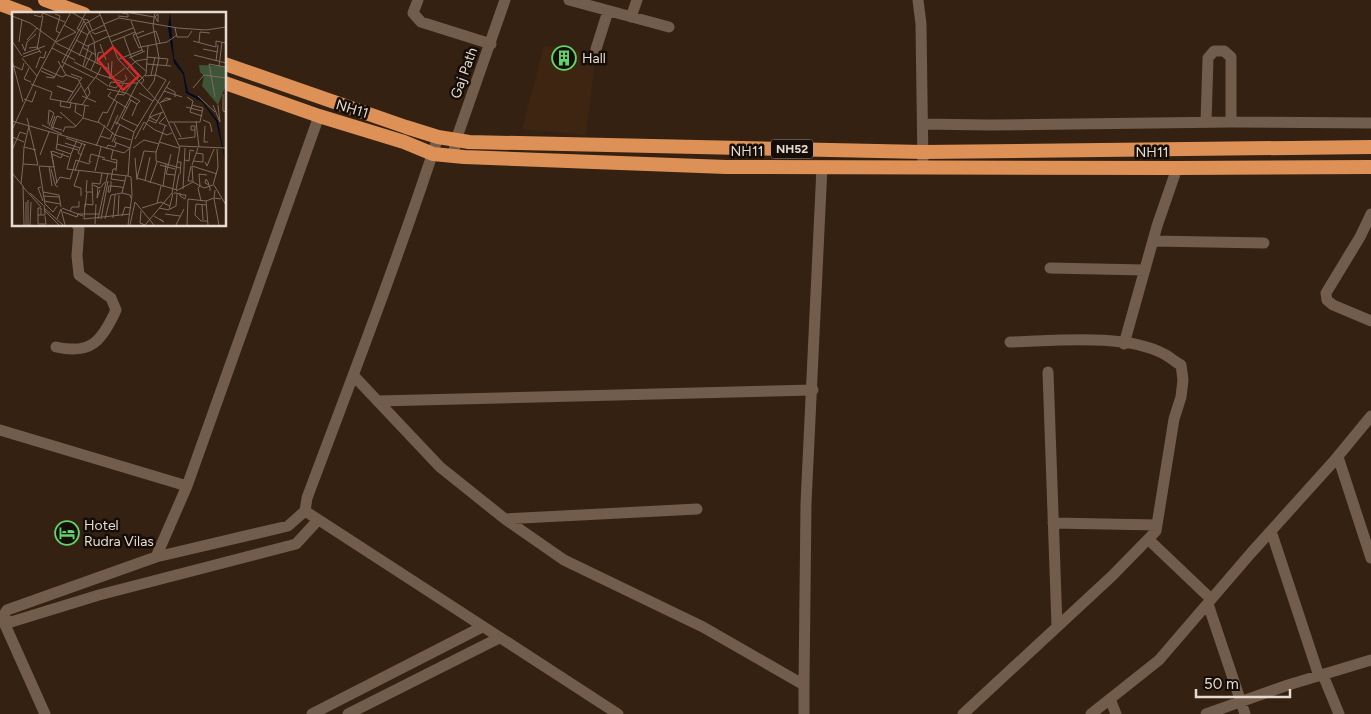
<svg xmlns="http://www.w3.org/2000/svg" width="1371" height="714" viewBox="0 0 1371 714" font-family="Figtree,sans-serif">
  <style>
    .built { fill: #3d2511 }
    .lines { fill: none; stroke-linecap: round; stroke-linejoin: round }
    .minor { stroke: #725c4b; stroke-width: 11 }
    .trunk { stroke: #de9156; stroke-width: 14 }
    .labels { text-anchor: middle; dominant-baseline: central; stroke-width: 5; stroke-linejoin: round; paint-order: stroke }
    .shield { fill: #150d07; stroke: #a89c94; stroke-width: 1 }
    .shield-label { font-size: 12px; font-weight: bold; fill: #e7dad0 }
    .poi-label { font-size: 14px; fill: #e7dad0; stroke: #150d07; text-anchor: start }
    .street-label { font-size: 14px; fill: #e7dad0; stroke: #150d07 }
    .inset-road { fill: none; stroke: #7c6b5e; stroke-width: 1 }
    .view { fill: #d62828; fill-opacity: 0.15; stroke: #d62828; stroke-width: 2.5 }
    .inset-edge { fill: none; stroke: #e7dad0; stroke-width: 2.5 }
  </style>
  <rect width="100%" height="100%" fill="#342112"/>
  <path class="built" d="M544 46 596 53 586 135 522 129Z"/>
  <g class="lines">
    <path class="minor" d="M418 0 413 13 421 22 491 44
      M569 0 669 27
      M918 0 921 24 923 168
      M631 17 637 0
      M596 49 608 11
      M1206 122 1208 58 1214 51H1224L1231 57V122
      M923 124 989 125 1231 122 1371 123
      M438 137C398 259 352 378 307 498L305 511 618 714
      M453 156 456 140 505 0
      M1371 214 1360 237 1326 293 1327 300 1333 305 1371 321
      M1153 241 1264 243
      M1050 268 1145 270
      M1124 344 1157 226 1177 168
      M56 347C91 355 102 341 116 310L111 298 79 275 77 256 79 228 77 225
      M1048 372 1057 626
      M354 376 440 467 505 519 564 560 703 627 804 685V714
      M378 401 813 390
      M0 430 187 486
      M1338 457 1371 558
      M305 511 288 526 156 557 7 610 2 618 11 622 99 595 296 544 318 520
      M505 519 697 509
      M1053 523 1157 525
      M1271 531 1319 676
      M1149 540 1211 599
      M156 557 187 486 319 116
      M1208 604 1245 714
      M0 617 2 618 45 714
      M1323 675 1339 714
      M804 685 806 503 822 167
      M1110 699 1116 714
      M312 714 482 627
      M348 714 499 638
      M963 714 1112 576 1156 531 1174 419 1181 397 1183 380 1181 365C1175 362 1170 357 1164 354 1125 333 1054 341 1010 342
      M1091 714 1159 660 1251 553 1334 461 1371 416
      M1206 714 1288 685 1371 660"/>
    <path class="trunk" d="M45 0 84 14
      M0 4 27 14
      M225 64 406 127 438 137 469 142 923 152 1371 147
      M225 83 319 116 404 142 433 154 464 157 726 167 1177 168 1371 167"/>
  </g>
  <defs>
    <g id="building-ring" transform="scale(1.25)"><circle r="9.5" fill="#150d07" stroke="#61d56a" stroke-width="1.5"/><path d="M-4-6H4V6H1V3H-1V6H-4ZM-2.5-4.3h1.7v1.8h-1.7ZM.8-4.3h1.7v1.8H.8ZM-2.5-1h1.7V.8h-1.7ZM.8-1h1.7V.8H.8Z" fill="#61d56a"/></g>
    <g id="hotel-ring" transform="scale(1.25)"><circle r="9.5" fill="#150d07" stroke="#61d56a" stroke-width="1.5"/><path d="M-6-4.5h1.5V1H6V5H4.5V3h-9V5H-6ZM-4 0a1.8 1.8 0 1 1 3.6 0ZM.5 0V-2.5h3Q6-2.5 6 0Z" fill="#61d56a"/></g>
  </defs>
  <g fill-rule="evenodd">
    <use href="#building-ring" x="564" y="58"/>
    <use href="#hotel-ring" x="67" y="533"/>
  </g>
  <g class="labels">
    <rect class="shield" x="771" y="139.5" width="42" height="19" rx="4"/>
    <g class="shield-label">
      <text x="792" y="149">NH52</text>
    </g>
    <g class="poi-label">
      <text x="582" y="58">Hall</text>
      <text x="84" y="525">Hotel<tspan x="84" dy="16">Rudra Vilas</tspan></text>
    </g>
    <g class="street-label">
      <text transform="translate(464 73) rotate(-70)">Gaj Path</text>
      <text transform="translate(352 109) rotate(17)">NH11</text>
      <text x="747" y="151">NH11</text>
      <text x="1152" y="152">NH11</text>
    </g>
  </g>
  <g transform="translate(12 12)">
    <rect width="214" height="214" fill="#342112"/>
    <path d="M187 53 214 54V73L206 93 190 74 192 64 188 60Z" fill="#3e5637"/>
    <path d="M158 0 162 46 172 61 176 80 188 86 206 109 214 152 204 109 190 90 174 81 171 62 162 51 156 16Z" fill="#000b23"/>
    <path class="inset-road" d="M59 0 71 7 83 31M74 0 65 17 76 23M87 0 106 47 148 92 167 134 214 136M113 0 142 5M43 2 48 4 44 19 48 21M22 3 29 5 31 1 53 10M0 4 18 11 44 30 64 20 52 13M106 4 116 5V2L110 1M143 5 146 10V2L143 5M71 7 76 8 80 18M72 9 50 50 82 66M119 9 131 40M92 12 107 6 166 16 194 18 214 15M163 16 165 25H176L180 19M80 20 83 22 94 18M97 25 121 16M112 25 120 47 134 59M125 26 144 19 148 31M15 28 25 16M64 28 75 34 97 24M0 29 10 44M181 29 204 35M7 30 10 7M99 30 123 20M187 30 188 20 198 21M44 31 97 57M10 32 13 39 15 30 24 22M88 32 94 48M70 35 84 43M129 35 155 30 165 23M129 35 127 36 121 23 132 19M204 35V29L214 31M17 36 25 35 29 41M40 36 63 48M25 37 31 4M191 37 206 40M11 42 33 34M182 43 214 51M67 44 77 20 92 13M11 45 28 39M135 45 156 47 154 54M10 46 25 64 59 0M117 46 133 39M107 47 130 38M0 48 11 90M46 49 54 63 66 67 75 85M115 49 132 68 129 72M204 49 206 33M62 50 86 62 89 55M96 51 98 67M85 52 86 41 90 40M135 52 159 54M197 52 203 85M197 52 213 55M2 54 10 58 12 51M71 54 77 33M207 54 210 30M73 55 80 41M17 56 12 67 19 70M24 56 28 45 32 46 34 39M30 56 50 65 54 63M50 56 73 12 88 3M115 57 124 49 135 47M79 58 84 47 82 31M29 59 43 65M59 62 70 66 67 70M139 63 143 45M34 65 42 66 49 53M83 65 96 74M101 65 113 56M99 67 100 49M19 72 40 80 38 87 77 94M107 72 104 76 97 74 99 70 119 72M154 75 163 80V85M181 76 192 63 214 66M95 77 114 81M136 78 142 69 147 46 141 14 143 0M152 79 170 85M61 80 45 74 61 80M72 80 86 62 111 70 115 67 113 63M99 80 96 84 115 96M114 81 128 89 125 92M127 81 141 89M105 82 112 83 120 71H126M211 82V99L214 100M70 84 84 90M186 84 203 100M12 87 20 90 24 79M117 87 125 92 120 104M49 89 48 94 58 96 59 91M55 90 67 71M57 91 69 74M148 91 154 86 159 87 149 90M64 92 63 100 70 104M70 93 78 81 76 75M180 93 178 100 190 104M201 93 208 110 206 93M73 94 71 106 88 111 103 123 119 128M174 95 190 99M48 100 64 114M43 104 39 115 50 118M154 104 147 111 155 114M15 106 17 114 12 135 24 138M109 106 126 114M110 106 119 88M136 108 144 111 149 101M191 108 198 111 200 120M0 109 112 141 118 136 122 120 154 68 144 63 133 64M145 109 137 105 158 69M184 109 187 135M86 110 91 100 95 101 111 72M103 110 122 120M157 110H188L191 96 180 93 181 89 175 85M162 111 169 125M36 112 37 98 42 101 37 114M30 113 50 122M104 113 126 70 134 62 136 33M153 114 144 140 132 139 125 166 165 178M193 114 192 130H196M95 115 105 90M40 117 45 104 50 106M0 118 25 64M99 118 106 103M131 118 138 105 151 100M183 118H179V114H183V125M51 120 53 115H63L71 106M46 123 45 132 66 138M88 124 98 127 101 120M0 125 5 127 0 138M54 126 74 133M104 126 102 130 118 136M123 127 132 110 143 118 155 123 160 121M166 127 183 125M12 130 5 127 8 120 14 122M100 130 108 112M147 130 167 136M53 131 68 136M70 131 66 141 70 143M45 132 44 137 59 142 65 128M84 134 93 113M12 135 11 152 26 153 17 115M121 136 132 128 147 132M94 137 96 133 103 135 104 131M101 138 99 147 105 148 104 159M40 139 57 145M144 140V149L168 156M40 142 49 146 51 141M59 142 55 157 116 164 118 136M159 142 154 162 163 163M28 143 37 120M123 146 125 168M90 147 105 151M173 148 177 149 178 138 182 139M181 149 191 150V142L184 141M77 150 79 142 93 146M165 150H169L168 162M193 150 195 154 202 137M148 153 163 157M180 153 186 136M37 154 40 174M179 154 176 169H180M180 154 181 170 192 176 201 173 206 155 205 137M180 154 205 162M39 157 43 172M104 157H101L99 167 113 169 114 164M63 159 73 132M67 159 62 174 69 176V184M83 159 89 135M0 161 11 174 12 213M75 168 74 180H80M99 169V174L98 180H96L97 174H99L109 175 111 176M113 169 110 181 118 183 119 186M133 169 138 145M45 171 39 139 42 155 27 154 33 192 41 200 45 194M80 171 81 193 73 192 72 207 118 202M80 171 88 172 90 161M138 171 145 150M9 172 11 152M81 173 88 176 93 170M197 173 193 171 194 167 196 170 198 176V179M202 173 214 193M188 174 187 162 195 163M188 174 186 176 189 189M11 175 29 195M29 175 26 176 31 189M46 175 43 173 48 165 58 167 64 148 77 152 79 149M86 175 85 186 88 178M151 175 154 152M171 177 173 136M164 178 167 162M203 178 202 186 209 187M164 179 181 170M31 180 47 183 49 195M18 181 31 193M162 181H164L168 182 171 183H174L173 187 168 184V181M31 184 47 185M202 187 207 213M32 189 48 192M145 191 149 174M190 193 191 208M194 193 184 192 183 203 189 209H196M73 195 75 180M32 196 51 213M50 196 71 204M130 196 149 190 158 194M147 196 157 198 161 181M158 197 164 194 165 182M33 199 47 213M58 199 60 195H67V189M129 199 128 211 133 213M51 200 65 205 66 202M66 202H87M153 202 168 204M26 203V212H34L33 204M29 203V196H26V203H33L32 193M106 203 107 183M110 204 113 195 119 196M142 204 152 210 148 207M101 206 103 183M45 207 49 197 53 213M86 207 96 161M89 207 96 169M93 207 99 183 110 181M83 212 84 192M14 213V190M16 213V188M18 213 19 190M116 213 120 183 119 165 116 164M118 213 123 190 142 213M133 213 160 181 168 134M164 213 172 197M175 213 176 187 194 189M196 213 194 189 202 186"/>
    <path class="view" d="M101 35 127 64 111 78 86 48Z"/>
    <rect width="214" height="214" class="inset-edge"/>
  </g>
  <path d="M1196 689v8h94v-8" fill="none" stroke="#e7dad0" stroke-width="2.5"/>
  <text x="1204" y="689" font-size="15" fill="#e7dad0" stroke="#150d07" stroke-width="4" paint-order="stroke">50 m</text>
</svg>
